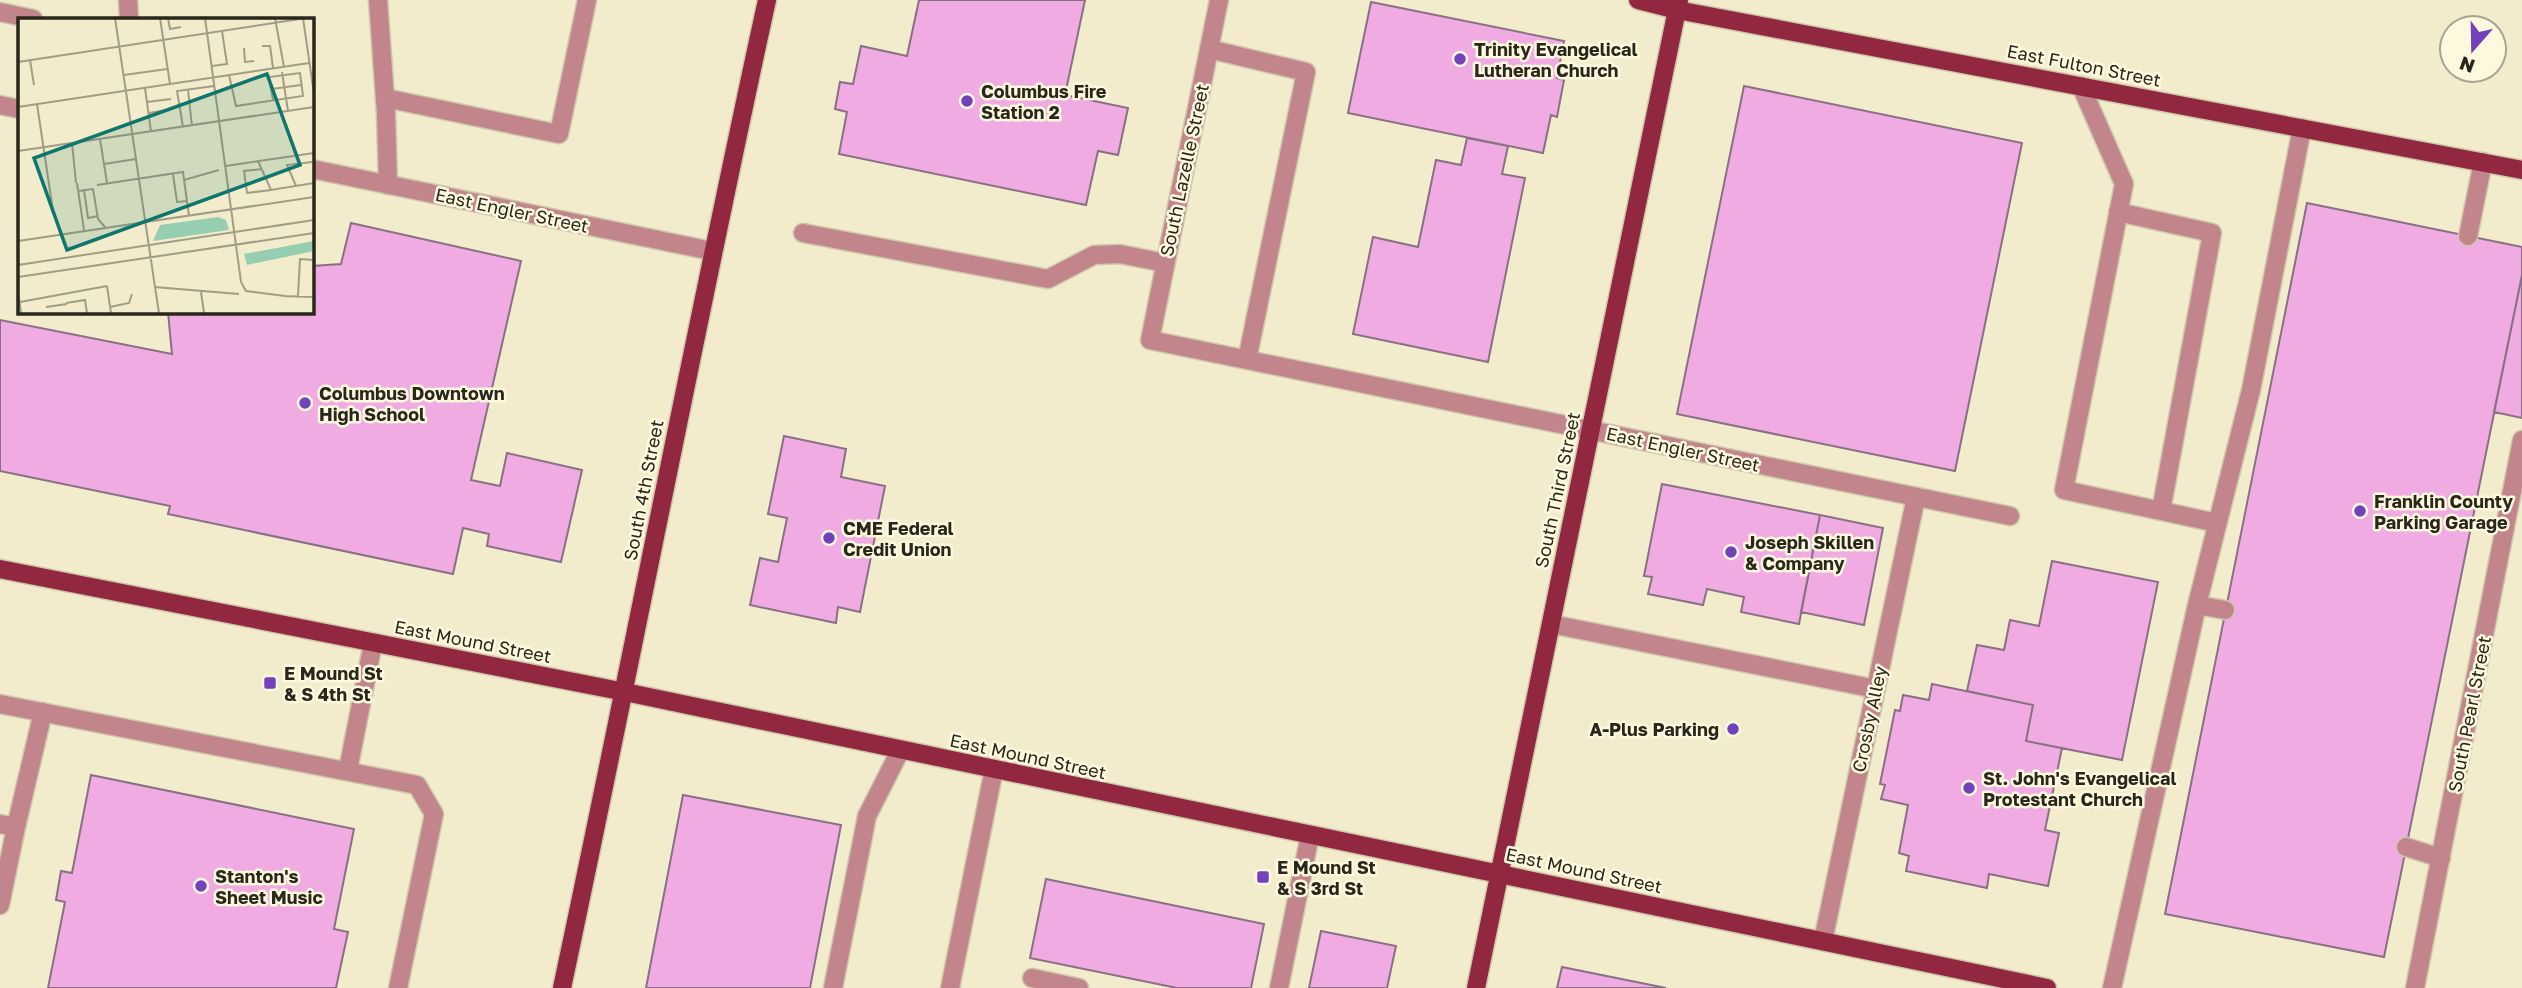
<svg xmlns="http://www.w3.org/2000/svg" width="2522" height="988" viewBox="0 0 2522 988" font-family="'Golos Text',sans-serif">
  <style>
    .building { fill: #efabe2; stroke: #897184; stroke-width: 2 }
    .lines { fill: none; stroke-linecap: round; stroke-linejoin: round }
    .lane-casing { stroke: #cec8ac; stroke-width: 21 }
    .primary-casing { stroke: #cec8ac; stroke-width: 21 }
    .lane { stroke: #c2858c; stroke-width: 18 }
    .primary { stroke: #922840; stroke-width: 18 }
    .poi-dot { fill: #7142ba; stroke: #fef8df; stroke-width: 2.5 }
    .labels { text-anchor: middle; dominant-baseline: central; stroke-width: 5; stroke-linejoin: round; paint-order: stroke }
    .poi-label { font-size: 18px; font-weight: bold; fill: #29271b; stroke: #fef8df; text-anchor: start }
    .street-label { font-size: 18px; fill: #29271b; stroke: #fef8df }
    .inset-road { fill: none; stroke: #a29d85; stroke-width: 2 }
    .view { fill: #0f766e; fill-opacity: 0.15; stroke: #0f766e; stroke-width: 3.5 }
    .inset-edge { fill: none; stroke: #29271b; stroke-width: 3.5 }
  </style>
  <rect width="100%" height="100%" fill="#f2ebcc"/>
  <path class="building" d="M919 0H1085L1065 95 1128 108 1118 155 1098 151 1086 205 839 154 847 112 835 109 840 82 853 84 861 46 907 56Z
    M1371 2 1564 41 1557 78 1564 80 1557 117 1551 115 1543 153 1348 113Z
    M1744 86 2022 143 1955 471 1677 414Z
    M1467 138 1508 146 1502 174 1525 178 1488 362 1353 334 1373 237 1418 247 1436 160 1461 165Z
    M2307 203 2522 247V275L2384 957 2165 914Z
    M351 223 521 261 471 480 500 486 507 453 582 470 561 562 487 546 489 534 463 528 453 574 168 514 170 506 0 471V320L172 354 168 312H312V266L341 264Z
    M2522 275V418L2494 412Z
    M784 436 846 449 841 477 885 486 860 612 838 607 836 623 750 605 760 558 778 562 787 518 768 514Z
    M1662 484 1820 515 1799 624 1741 612 1744 597 1707 589 1703 605 1648 594 1652 577 1644 576Z
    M1820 515 1883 528 1864 625 1801 612Z
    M2052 561 2158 582 2122 760 2026 741 2033 705 1967 691 1977 645 2004 650 2010 620 2039 626Z
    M1932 684 2033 705 2026 741 2062 748 2045 830 2059 833 2048 886 1989 874 1987 888 1906 871 1909 856 1899 853 1908 805 1881 799 1885 785 1880 784 1895 710 1900 711 1903 695 1929 700Z
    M91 775 354 829 334 929 348 932 336 988H48L65 902 56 900 61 871 72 873Z
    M683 795 841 825 810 988H646Z
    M1046 879 1264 924 1251 988H1177L1030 958Z
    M1321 931 1396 946 1387 988H1309Z
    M1562 967 1666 988H1557Z"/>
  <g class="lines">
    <g class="lane-casing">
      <path id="lane" d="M128 0 129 19
        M378 0 386 113 388 185
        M1219 0 1150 340 2010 516
        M0 12 33 19
        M1209 49 1306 72 1247 360
        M2081 86 2124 184 2064 490 2217 523
        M385 98 559 134 587 0
        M0 105 19 109
        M312 169 712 251
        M2118 212 2212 233 2161 511
        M803 233 1048 279 1094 255 1120 254 1165 263
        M2468 236 2483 162
        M2197 605 2251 390 2302 128
        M1551 624 1876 689
        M0 704 417 785 434 814 398 988
        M348 770 373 643
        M0 824 16 827 43 712
        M2406 847 2441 858
        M0 905 16 827
        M1823 941 1916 497
        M1032 978 1079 988
        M833 988 867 816 900 751
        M950 988 994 769
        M1279 988 1310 835
        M2112 988 2197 605 2225 610
        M2415 988 2522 440"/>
    </g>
    <g class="primary-casing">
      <path id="primary" d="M1638 0 1677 10 2522 170
        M0 569 625 692 2047 988
        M562 988C632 659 695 329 767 0
        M1476 988 1679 0"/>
    </g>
    <use href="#lane" class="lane"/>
    <use href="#primary" class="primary"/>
  </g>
  <g class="poi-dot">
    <circle cx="1460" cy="59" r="7"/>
    <circle cx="967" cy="101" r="7"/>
    <circle cx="305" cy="403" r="7"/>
    <circle cx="2360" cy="511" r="7"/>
    <circle cx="829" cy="538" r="7"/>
    <circle cx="1731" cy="552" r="7"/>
    <rect x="263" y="676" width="14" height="14" rx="3.5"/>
    <circle cx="1733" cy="729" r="7"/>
    <circle cx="1969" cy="788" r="7"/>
    <rect x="1256" y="870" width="14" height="14" rx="3.5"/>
    <circle cx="201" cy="886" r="7"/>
  </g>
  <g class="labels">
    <g class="poi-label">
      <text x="1474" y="49">Trinity Evangelical<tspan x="1474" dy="21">Lutheran Church</tspan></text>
      <text x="981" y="91">Columbus Fire<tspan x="981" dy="21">Station 2</tspan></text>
      <text x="319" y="393">Columbus Downtown<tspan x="319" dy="21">High School</tspan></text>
      <text x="2374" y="501">Franklin County<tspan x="2374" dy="21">Parking Garage</tspan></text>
      <text x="843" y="528">CME Federal<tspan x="843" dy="21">Credit Union</tspan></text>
      <text x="1745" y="542">Joseph Skillen<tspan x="1745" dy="21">&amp; Company</tspan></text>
      <text x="284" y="673">E Mound St<tspan x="284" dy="21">&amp; S 4th St</tspan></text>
      <text x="1719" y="729" text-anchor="end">A-Plus Parking</text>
      <text x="1983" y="778">St. John's Evangelical<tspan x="1983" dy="21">Protestant Church</tspan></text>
      <text x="1277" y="867">E Mound St<tspan x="1277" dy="21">&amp; S 3rd St</tspan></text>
      <text x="215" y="876">Stanton's<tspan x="215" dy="21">Sheet Music</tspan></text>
    </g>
    <g class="street-label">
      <text transform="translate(2084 65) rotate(11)">East Fulton Street</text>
      <text transform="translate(1184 170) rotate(-78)">South Lazelle Street</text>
      <text transform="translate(512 210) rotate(12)">East Engler Street</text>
      <text transform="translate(1683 449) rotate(12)">East Engler Street</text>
      <text transform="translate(643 490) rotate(-79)">South 4th Street</text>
      <text transform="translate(1557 490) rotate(-78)">South Third Street</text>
      <text transform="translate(473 641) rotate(11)">East Mound Street</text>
      <text transform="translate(2469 714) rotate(-79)">South Pearl Street</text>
      <text transform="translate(1869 719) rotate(-78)">Crosby Alley</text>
      <text transform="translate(1028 756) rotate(12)">East Mound Street</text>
      <text transform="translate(1584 870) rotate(12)">East Mound Street</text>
    </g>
  </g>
  <g transform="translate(18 18)">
    <rect width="296" height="296" fill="#f2ebcc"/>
    <path d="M200 199 208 202 211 212 135 223 142 207ZM296 223V233L229 247 226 236Z" fill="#96ceb2"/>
    <path class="inset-road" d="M97 0 137 269 221 276M142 0 152 66M150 0 152 11 163 9M187 0 223 264 228 273 267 278M257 0 266 49M285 0 296 76M244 28H252L255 50M226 30 227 44 236 43M12 42 16 67M0 44 288 0M194 48 209 46 204 13M264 54 270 93M106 57 149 51M211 57 218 88 285 78 282 55 251 59 253 71M127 70 133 114M170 72 174 108M255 82 253 71 283 67M129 84 153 81M19 86 35 193M0 89 291 45M131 95 154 91M165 109 159 73 196 68M82 121 89 165M54 125 58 165M0 133 296 89M240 143 253 172 296 165M86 146 118 141M208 148 296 135M244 151 226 153 229 175 253 172M155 156 159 184 169 183M166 162 201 152M59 165 66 212M79 167 165 154 171 198M278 168 269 147 294 144M66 172 70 200 80 198M60 173 75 171 80 201 87 209M0 223 296 179M0 247 296 202M0 259 296 215M89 268 93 295M137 269 141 295M0 273 3 295M183 274 186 295M262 278 296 279M280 278 282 241 296 242M2 284 89 268M48 285 67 282 69 295M28 289 49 286M92 289 111 285 114 276"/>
    <path class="view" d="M249 56 282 147 49 232 16 140Z"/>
    <rect width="296" height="296" class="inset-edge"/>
  </g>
  <g transform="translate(2473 49) rotate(200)"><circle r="33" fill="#fef8df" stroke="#a9a491" stroke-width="2"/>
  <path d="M0-5L12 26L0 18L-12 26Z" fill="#7142ba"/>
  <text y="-10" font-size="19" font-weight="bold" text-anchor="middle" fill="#29271b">N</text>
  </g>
</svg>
